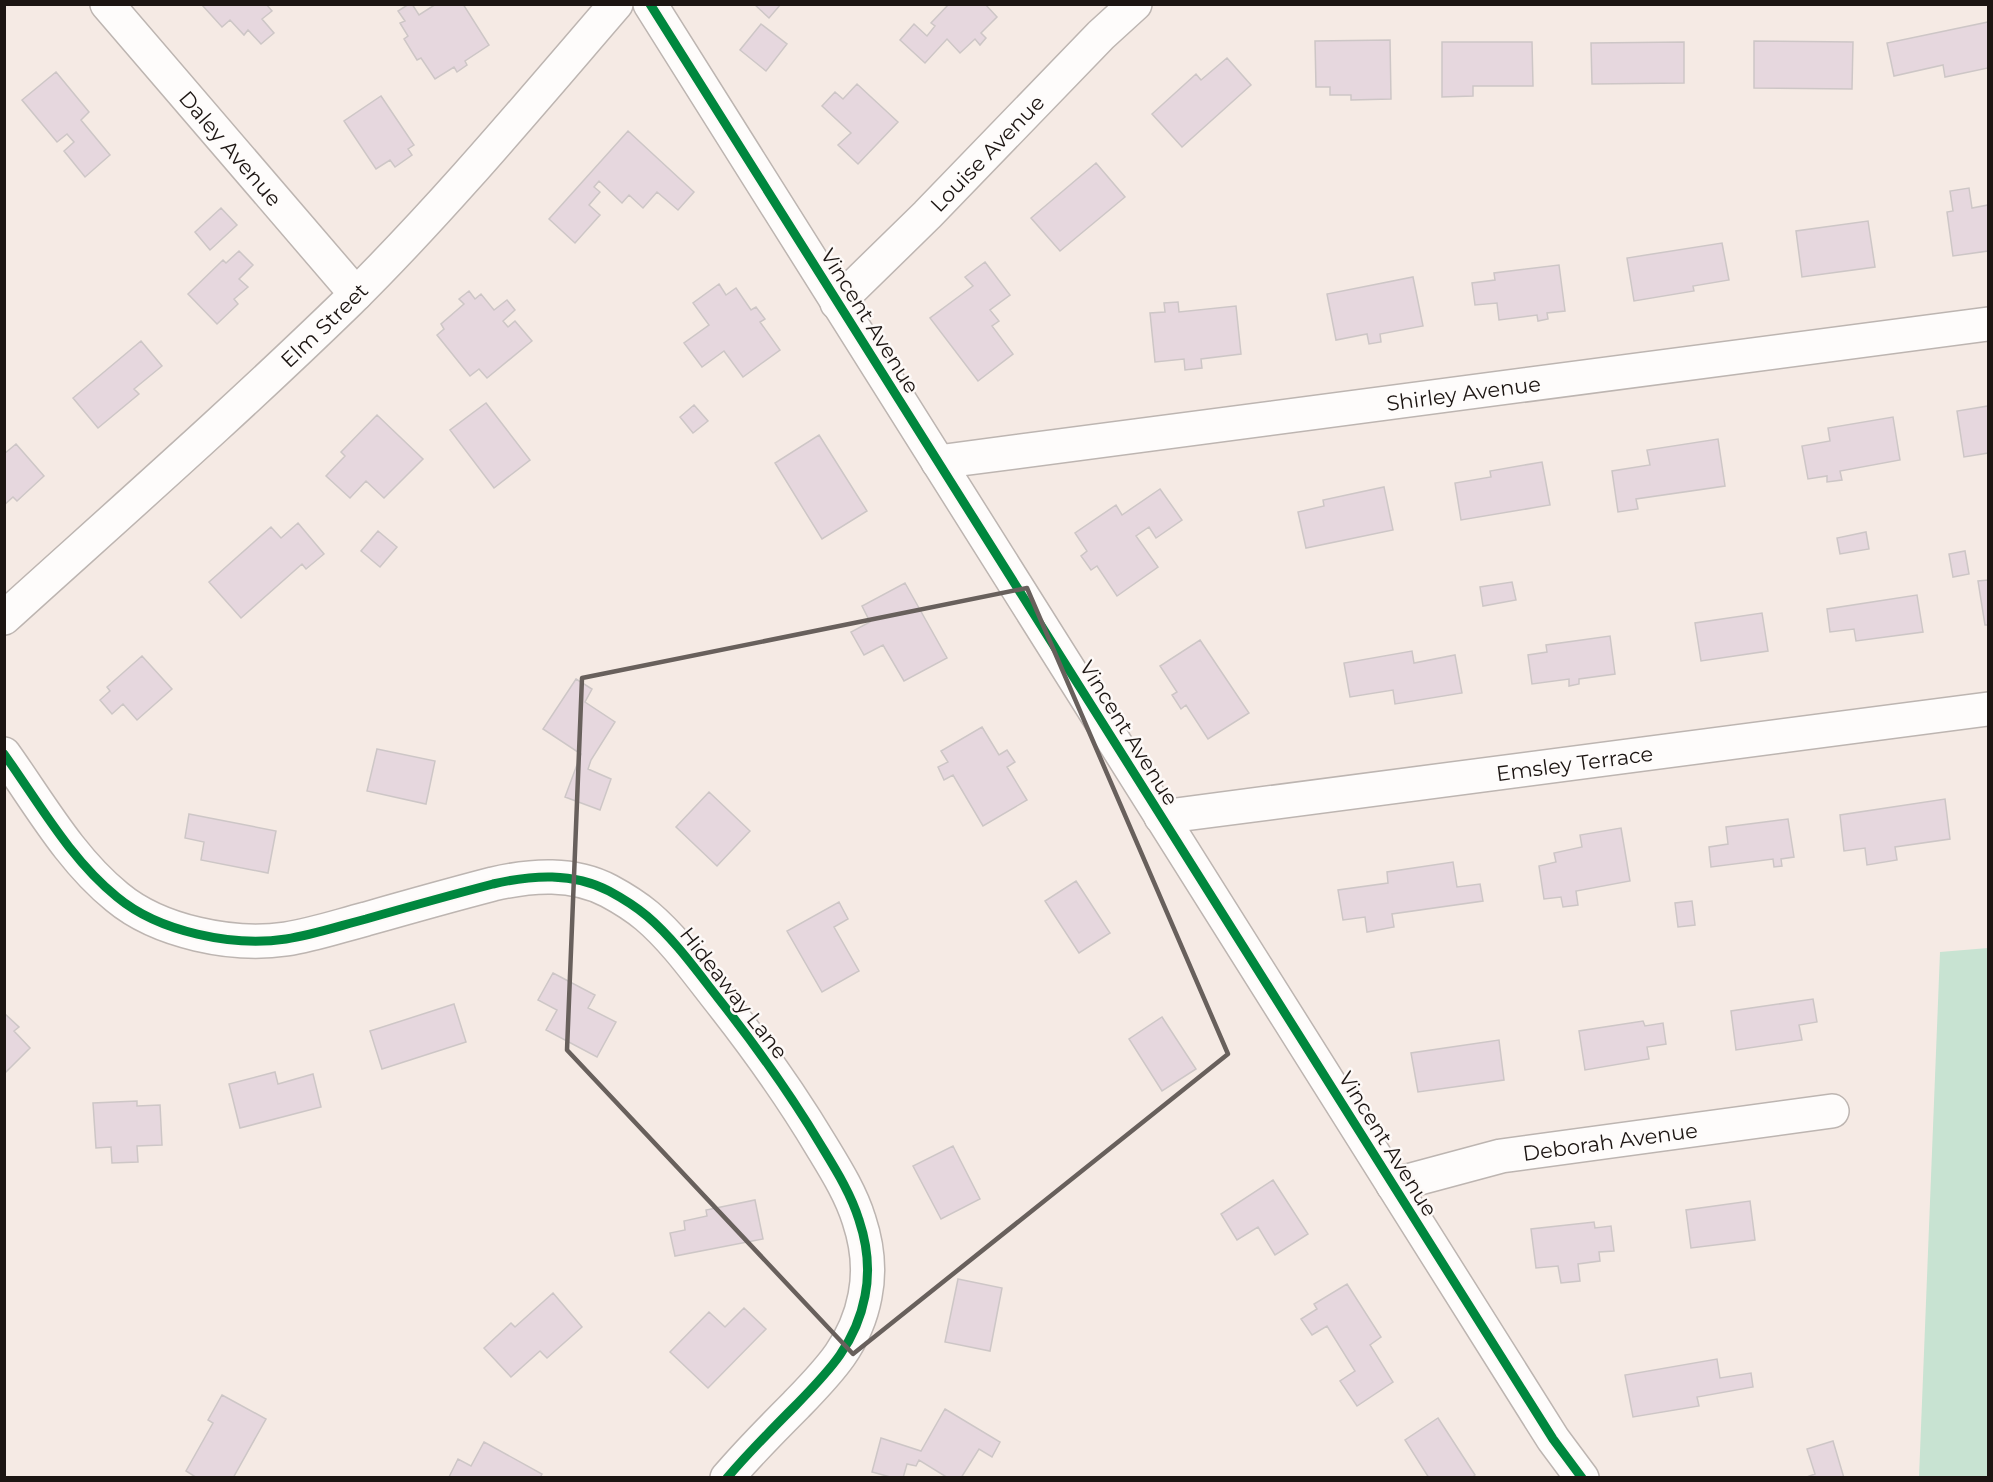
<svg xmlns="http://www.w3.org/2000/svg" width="1993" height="1482" viewBox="0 0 1993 1482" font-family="Montserrat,sans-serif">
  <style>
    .green { fill: #c8e3d2 }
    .building { fill: #e6d7de; stroke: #cdc6c6; stroke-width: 1.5 }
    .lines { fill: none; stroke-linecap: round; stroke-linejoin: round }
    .minor-casing { stroke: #bdb5b1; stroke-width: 36 }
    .tertiary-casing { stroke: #bdb5b1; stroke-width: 36 }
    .minor { stroke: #fefcfb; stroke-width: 33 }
    .tertiary { stroke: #fefcfb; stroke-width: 33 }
    .cycleway-casing { stroke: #fdf9f7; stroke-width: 13 }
    .cycleway { stroke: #00873e; stroke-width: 9 }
    .marked { fill: none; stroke: #68605c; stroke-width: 4.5; stroke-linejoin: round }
    .labels { text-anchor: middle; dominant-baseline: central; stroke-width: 5; stroke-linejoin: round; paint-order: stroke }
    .street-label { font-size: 21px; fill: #1c1512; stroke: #fdf9f7 }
  </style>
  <rect width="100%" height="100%" fill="#f5eae4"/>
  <path class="green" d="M1988 948V1477H1919L1940 952Z"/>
  <path class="building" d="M266 4 272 11 262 19 274 33 261 44 248 30 244 35 230 20 222 27 202 5Z
    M409 4H412L419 15 436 4H463L489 45 465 61 467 65 457 72 454 67 435 79 421 58 417 60 404 39 408 36 400 23 405 21 398 11Z
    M754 4H781L769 18Z
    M949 4H985L997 17 981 33 986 38 980 45 975 39 960 53 947 39 925 63 900 40 914 24 927 36 935 26 931 23Z
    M1988 22V68L1945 77 1943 65 1894 76 1887 43Z
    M761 24 787 44 766 71 740 50Z
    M1390 40 1391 99 1351 100V95H1330V87H1316L1315 41Z
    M1754 41 1853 42 1852 89 1754 88Z
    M1442 42H1532L1533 86H1473V96L1442 97Z
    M1684 42V83L1592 84 1591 43Z
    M1227 58 1251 85 1182 147 1152 114 1196 74 1201 80Z
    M56 72 89 112 81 120 110 155 85 177 64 151 74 142 67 134 57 142 22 100Z
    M857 84 898 122 858 164 838 145 851 133 822 106 835 92 843 99Z
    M381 96 414 145 408 149 412 155 395 167 390 160 376 169 344 121Z
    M628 131 694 192 678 210 657 192 643 208 629 195 622 203 599 181 594 187 600 192 589 205 600 215 575 243 549 219Z
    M1096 163 1125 197 1060 251 1031 218Z
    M1969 188 1972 208 1988 205V251L1953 256 1947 212 1953 211 1950 191Z
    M221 208 237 225 210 250 195 232Z
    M1868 221 1875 267 1802 277 1796 231Z
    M1722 243 1729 280 1693 286 1694 291 1634 301 1627 258Z
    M239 251 253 265 239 279 248 287 234 299 238 304 217 324 188 294 223 260 226 263Z
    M985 262 1010 295 990 310 999 321 992 326 1013 354 978 381 930 318 973 286 965 277Z
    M1559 265 1565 311 1547 313 1548 319 1538 321 1537 315 1499 320 1497 303 1475 305 1472 283 1495 280 1494 273Z
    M1413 277 1423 326 1380 334 1381 342 1369 344 1367 334 1336 340 1327 294Z
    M719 284 726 295 736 288 751 310 756 307 765 319 760 322 780 350 743 377 724 351 702 367 684 343 709 325 693 303Z
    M469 291 475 299 481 294 494 310 507 300 515 310 503 321 508 327 515 321 532 341 487 378 479 369 470 376 437 335 444 329 441 324 464 304 459 299Z
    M1178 302 1179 312 1236 306 1241 354 1201 359 1202 368 1185 370 1184 359 1155 362 1150 313 1165 312 1164 303Z
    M141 341 162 366 134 389 139 394 98 428 73 398Z
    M486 403 530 460 494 488 450 430Z
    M694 405 708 421 693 433 680 417Z
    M1988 406V453L1964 457 1957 411Z
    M377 415 423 459 384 498 366 481 350 498 326 476 345 456 341 452Z
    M1893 417 1900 460 1840 471 1842 480 1827 482V476L1808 479 1802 446 1830 441 1828 428Z
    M819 435 867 511 822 539 775 463Z
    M1718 439 1725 486 1636 499 1638 509 1618 512 1612 471 1650 465 1647 450Z
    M16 444 44 476 17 501 13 497 4 505V454Z
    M1542 462 1550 505 1461 520 1455 483 1491 477 1490 471Z
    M1384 487 1393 530 1306 548 1298 512 1324 506 1323 500Z
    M1160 489 1182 520 1156 538 1149 527 1136 536 1158 567 1117 596 1097 566 1091 570 1081 556 1087 551 1075 533 1116 505 1122 515Z
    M298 523 324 554 306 569 302 564 241 618 209 582 271 527 281 538Z
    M378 531 397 547 380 567 361 551Z
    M1866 532 1869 549 1840 554 1837 538Z
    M1965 551 1969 574 1953 577 1949 554Z
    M1988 580V625H1985L1978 581Z
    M1512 582 1516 600 1483 606 1480 587Z
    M905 583 947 658 904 681 883 645 864 655 851 632 870 622 862 606Z
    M1917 595 1923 632 1856 641 1854 629 1830 632 1827 609Z
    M1762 613 1768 651 1701 661 1695 623Z
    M1610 636 1615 674 1579 679V684L1569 686V679L1532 684 1528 655 1547 652 1546 645Z
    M1200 640 1249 713 1208 739 1186 705 1181 709 1172 695 1177 692 1160 666Z
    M1412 651 1414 663 1455 655 1462 693 1395 704 1393 690 1350 697 1344 663Z
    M142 656 172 689 137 720 123 704 112 714 100 700 110 691 107 687Z
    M576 679 592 689 585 702 615 722 591 760 588 769 611 779 600 810 565 797 581 754 543 729Z
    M982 727 999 755 1007 750 1015 762 1007 767 1027 800 983 826 953 775 944 780 938 767 948 762 941 751Z
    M377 749 435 761 426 804 367 791Z
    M709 792 750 831 717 866 676 827Z
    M1945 799 1950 839 1895 847 1897 860 1867 865 1865 848 1844 851 1840 815Z
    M189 814 276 831 268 873 201 860 204 842 185 838Z
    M1788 819 1794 857 1781 859 1782 866 1774 867 1773 859 1711 867 1709 847 1728 844 1726 827Z
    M1621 828 1630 881 1576 891 1578 905 1563 907 1561 897 1544 899 1539 866 1556 862 1554 853 1582 847 1580 835Z
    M1453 862 1457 887 1480 884 1483 901 1392 914 1394 927 1367 932 1365 917 1343 920 1338 890 1388 883 1387 872Z
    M1076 881 1110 933 1079 953 1045 901Z
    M1692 901 1695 925 1678 927 1675 903Z
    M839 902 848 919 834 927 859 971 822 992 787 931Z
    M553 973 595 995 588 1008 616 1022 597 1057 546 1030 557 1010 538 1000Z
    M1813 999 1817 1022 1799 1025 1802 1040 1736 1050 1731 1011Z
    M454 1004 466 1042 382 1069 370 1031Z
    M4 1013 19 1027 14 1031 30 1048 5 1073Z
    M1162 1017 1196 1069 1162 1091 1129 1039Z
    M1643 1021 1645 1026 1663 1023 1666 1044 1647 1047 1649 1059 1585 1070 1579 1031Z
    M1499 1040 1504 1080 1418 1092 1411 1053Z
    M275 1072 278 1084 313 1074 321 1107 240 1128 229 1084Z
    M137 1101V1106L160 1105 162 1145 137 1146 138 1162 112 1163 111 1147 96 1148 93 1103Z
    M953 1146 980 1199 941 1219 913 1166Z
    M1273 1180 1308 1234 1275 1255 1258 1227 1237 1240 1221 1214Z
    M755 1200 763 1239 675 1256 670 1233 685 1230 684 1221 707 1216 706 1210Z
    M1750 1201 1755 1240 1691 1248 1686 1210Z
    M1594 1222 1595 1228 1611 1226 1614 1251 1599 1252 1600 1261 1578 1264 1580 1281 1561 1283 1558 1266 1536 1268 1531 1229Z
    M958 1279 1002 1288 990 1351 945 1342Z
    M1347 1284 1381 1337 1370 1345 1393 1382 1357 1406 1340 1381 1355 1371 1327 1326 1312 1335 1301 1319 1317 1309 1314 1304Z
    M553 1293 582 1327 547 1358 540 1351 511 1377 484 1348 511 1323 515 1327Z
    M744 1308 766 1329 708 1388 670 1352 709 1312 725 1327Z
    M1717 1359 1720 1378 1751 1373 1753 1387 1697 1397 1699 1406 1633 1417 1625 1375Z
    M222 1395 266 1419 233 1478H197L186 1471 213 1423 208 1420Z
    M945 1409 1000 1442 992 1457 979 1449 961 1478H948L919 1460 916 1466 907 1464 903 1478H894L872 1472 881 1438 921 1451Z
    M1438 1418 1475 1475 1472 1478H1429L1405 1440Z
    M1833 1441 1844 1478H1804L1815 1474 1807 1449Z
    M484 1442 542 1474 540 1478 449 1477 458 1459 471 1466Z"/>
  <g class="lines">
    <g class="minor-casing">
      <g id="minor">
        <path id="s1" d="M107 4 356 294"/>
        <path d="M650 4 1553 1439 1582 1478"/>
        <path id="s2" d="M837 303 927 215 1101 35 1135 4"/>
        <path id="s3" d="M938 462 1988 324"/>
        <path d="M4 754C39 803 70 859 117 897 159 932 233 947 286 939 313 935 339 926 366 919 408 907 451 895 493 884 532 875 573 872 609 891 622 898 635 906 647 916 674 939 696 970 718 998 756 1046 791 1095 822 1147 836 1170 851 1194 859 1220 867 1244 870 1271 865 1296 856 1344 828 1372 796 1405 772 1429 749 1452 727 1478"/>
        <path id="s4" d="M1161 817 1988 709"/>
        <path id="s5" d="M1393 1185 1501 1156 1832 1111"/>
      </g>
    </g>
    <g class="tertiary-casing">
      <g id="tertiary">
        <path id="s6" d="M4 618C120 513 237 410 349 301 443 208 529 105 616 4"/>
      </g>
    </g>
    <use href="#minor" class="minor"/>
    <use href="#tertiary" class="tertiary"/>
    <g class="cycleway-casing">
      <path id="cycleway" d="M650 4 1553 1439 1582 1478
        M4 754C39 803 70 859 117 897 159 932 233 947 286 939 313 935 339 926 366 919 408 907 451 895 493 884 532 875 573 872 609 891 622 898 635 906 647 916 674 939 696 970 718 998 756 1046 791 1095 822 1147 836 1170 851 1194 859 1220 867 1244 870 1271 865 1296 856 1344 828 1372 796 1405 772 1429 749 1452 727 1478"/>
    </g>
    <use href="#cycleway" class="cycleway"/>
  </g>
  <path class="marked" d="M1027 588 1228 1054 853 1354 567 1050 582 678Z"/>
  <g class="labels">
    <g class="street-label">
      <text stroke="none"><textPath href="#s1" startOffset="190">Daley Avenue</textPath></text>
      <text stroke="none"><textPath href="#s2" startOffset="212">Louise Avenue</textPath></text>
      <text transform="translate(870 321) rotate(58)">Vincent Avenue</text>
      <text stroke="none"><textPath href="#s6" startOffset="434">Elm Street</textPath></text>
      <text stroke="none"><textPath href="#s3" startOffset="530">Shirley Avenue</textPath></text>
      <text transform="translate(1129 733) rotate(58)">Vincent Avenue</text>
      <text stroke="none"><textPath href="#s4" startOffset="417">Emsley Terrace</textPath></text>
      <text transform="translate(734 993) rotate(52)">Hideaway Lane</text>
      <text stroke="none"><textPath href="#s5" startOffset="222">Deborah Avenue</textPath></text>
      <text transform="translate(1388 1144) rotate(58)">Vincent Avenue</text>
    </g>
  </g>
  <rect width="1993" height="1482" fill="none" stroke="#1c1512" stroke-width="12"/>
</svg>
